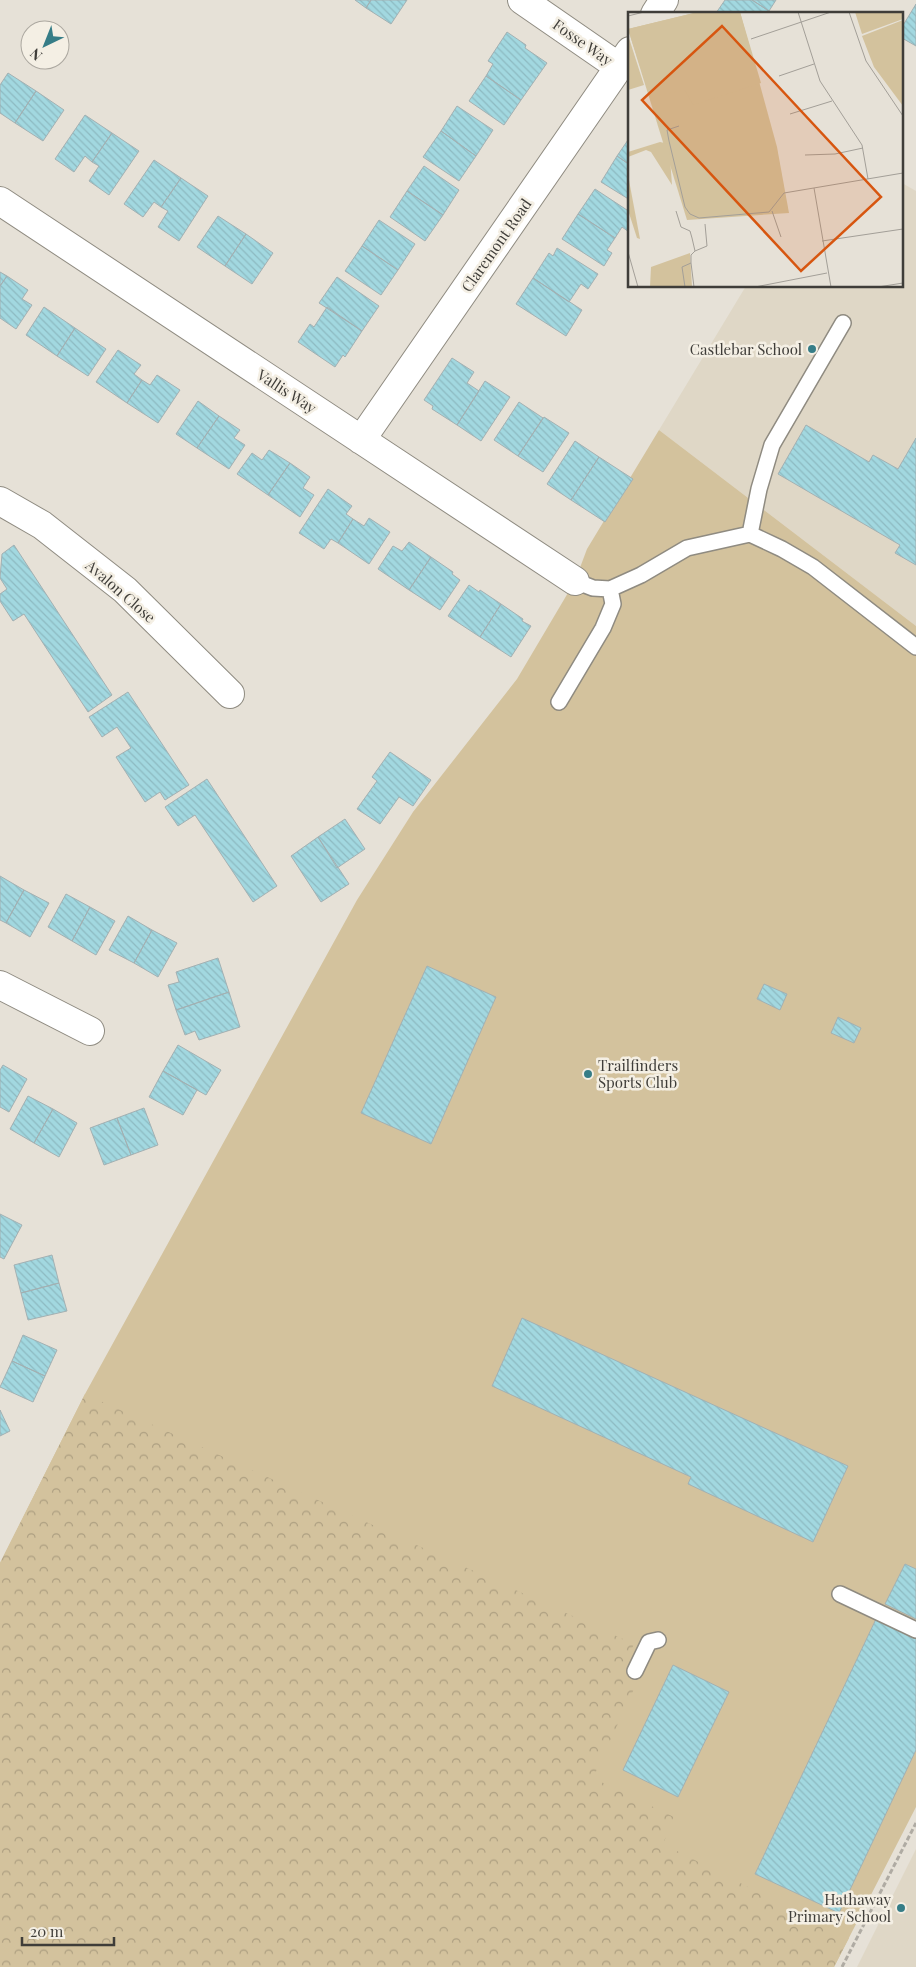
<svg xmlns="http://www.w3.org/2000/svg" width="916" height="1967" viewBox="0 0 916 1967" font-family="'Playfair Display',serif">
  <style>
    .built { fill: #dfd7c6 }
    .grass { fill: #d3c29d }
    .forest { fill: url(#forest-crowns) }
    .building { fill: url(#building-back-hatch); stroke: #a3b0b2 }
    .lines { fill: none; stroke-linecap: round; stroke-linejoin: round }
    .lane-casing { stroke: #8f8b81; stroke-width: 18 }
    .street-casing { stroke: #8f8b81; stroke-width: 30 }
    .path { stroke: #afaba3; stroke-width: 3; stroke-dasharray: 5 2.5; stroke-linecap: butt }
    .lane { stroke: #fff; stroke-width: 15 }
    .street { stroke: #fff; stroke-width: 28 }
    .poi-dot { fill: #367d87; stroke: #f4efe4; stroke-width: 2 }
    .labels { text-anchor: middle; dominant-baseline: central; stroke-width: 5; stroke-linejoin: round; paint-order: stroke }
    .street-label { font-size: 15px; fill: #3f3d39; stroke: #f4efe4 }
    .poi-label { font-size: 15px; fill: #3f3d39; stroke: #f4efe4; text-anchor: end }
    .inset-road { fill: none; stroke: #a39f98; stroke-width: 1 }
    .view { fill: #d75610; fill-opacity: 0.15; stroke: #d75610; stroke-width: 2.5 }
    .inset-edge { fill: none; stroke: #3f3d39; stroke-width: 2.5 }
  </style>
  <defs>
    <pattern id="forest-crowns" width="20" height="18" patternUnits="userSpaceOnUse" patternTransform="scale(1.25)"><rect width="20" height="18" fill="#d3c29d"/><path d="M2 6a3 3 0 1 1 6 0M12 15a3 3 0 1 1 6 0" fill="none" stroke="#ad9f81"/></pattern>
    <pattern id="building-back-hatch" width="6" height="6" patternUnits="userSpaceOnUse" patternTransform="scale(1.25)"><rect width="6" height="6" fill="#a2d8e0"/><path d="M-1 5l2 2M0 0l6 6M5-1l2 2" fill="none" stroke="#8dbac1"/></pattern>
  </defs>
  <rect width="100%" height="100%" fill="#e6e1d7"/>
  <path class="built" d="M902 183 916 191V626L659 430 746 286H902Z
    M916 1849V1967H857Z"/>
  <path class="grass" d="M659 430 916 626V1807L834 1967H0V1563L85 1394 357 900 413 812 517 679 575 581 587 549Z"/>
  <path class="forest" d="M85 1394 634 1644 622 1669 639 1678 593 1778 674 1817 663 1844 849 1938 834 1967H0V1563Z"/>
  <path class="building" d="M355 0H371L366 8Z
    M371 0H407L391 24 366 8Z
    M725 0H752L769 11 768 14H718L716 13Z
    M752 0H776L769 11Z
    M916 4V46L902 38V27Z
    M507 32 526 45 525 48 547 63 521 100 486 76 493 64 488 61Z
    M8 73 36 91 15 123 0 113V85Z
    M486 76 521 100 504 125 469 101Z
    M36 91 64 110 43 141 15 123Z
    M457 106 493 130 476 156 441 131Z
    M85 115 112 133 92 162 85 156 74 172 55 159Z
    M441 131 476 156 459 181 423 157Z
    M112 133 139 151 109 195 89 181 99 166 92 162Z
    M630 137V165L617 156Z
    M617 156 630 165V200L601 182Z
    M154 160 181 178 161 207 154 202 143 217 124 204Z
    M424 166 459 190 443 215 407 191Z
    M181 178 208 196 179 241 158 227 168 211 161 207Z
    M595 189 630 212 629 232 622 227 615 238 578 214Z
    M407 191 443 215 425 241 390 217Z
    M578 214 615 238 607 250 612 253 604 266 562 239Z
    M218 216 246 234 225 266 197 247Z
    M379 220 415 244 398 270 362 246Z
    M246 234 273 253 252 284 225 266Z
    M362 246 398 270 381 295 345 271Z
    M557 248 598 274 588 289 581 284 569 302 533 278 549 253 553 256Z
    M0 272 7 276 0 286Z
    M7 276 28 290 22 299 32 305 16 329 0 318V286Z
    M337 277 379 306 362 331 319 303Z
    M533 278 582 310 566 336 516 304Z
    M44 307 75 328 57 356 26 335Z
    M327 307 362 331 345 357 343 355 335 367 298 342 310 324 314 327Z
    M75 328 106 349 88 376 57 356Z
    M118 350 141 365 134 374 142 380 127 403 96 382Z
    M452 358 474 372 467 383 479 391 457 425 432 409 433 406 424 400Z
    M157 375 180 390 158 423 127 403 142 380 150 385Z
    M485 381 510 397 481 441 457 425Z
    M198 401 219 416 197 448 176 434Z
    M519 402 543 418 518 456 494 440Z
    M219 416 240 430 234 438 245 445 229 469 197 448Z
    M544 417 569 433 543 472 518 456Z
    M806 425 869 462 873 455 898 469 916 438V565L895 553 900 545 778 474Z
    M575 441 599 457 571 500 547 484Z
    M269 450 290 463 268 495 237 474 252 453 262 460Z
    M599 457 633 479 605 522 571 500Z
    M290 463 310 477 303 488 314 495 300 517 268 495Z
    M328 489 352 506 346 514 353 519 338 543 331 539 324 549 299 533Z
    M369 518 390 532 369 564 338 543 353 519 364 526Z
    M409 542 431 557 409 590 378 569 393 546 402 551Z
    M14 545 112 695 88 712 24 614 13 621 0 601V594L7 589 0 578 2 554Z
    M431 557 453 572 452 574 460 580 440 610 409 590Z
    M469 585 479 592 480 590 501 604 480 637 448 616Z
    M501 604 523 619 522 621 531 626 511 657 480 637Z
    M128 692 189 785 165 800 160 792 145 802 116 757 131 748 117 727 102 737 89 717Z
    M390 752 431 780 413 806 399 797 380 824 357 809 377 781 372 777Z
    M207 779 277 886 253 902 195 815 178 826 165 807Z
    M345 819 365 849 337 868 318 837Z
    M318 837 349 884 321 902 291 856Z
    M0 876 24 890 6 923 0 920Z
    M24 890 49 903 30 937 6 923Z
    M66 894 90 907 72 941 48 927Z
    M90 907 115 921 96 955 72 941Z
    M128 916 152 930 134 963 109 950Z
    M152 930 177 943 158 977 134 963Z
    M218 958 229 992 176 1010 168 985 179 982 176 972Z
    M427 966 496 997 431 1144 361 1113Z
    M764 984 787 994 780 1010 757 999Z
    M229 992 240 1027 199 1040 195 1031 185 1035 176 1010Z
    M838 1017 861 1028 854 1043 831 1033Z
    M178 1045 221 1070 206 1095 163 1071Z
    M3 1065 27 1079 9 1112 0 1107V1070Z
    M163 1071 197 1090 183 1115 149 1097Z
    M28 1096 53 1109 34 1143 10 1129Z
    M144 1108 158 1145 131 1155 117 1118Z
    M53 1109 77 1123 59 1157 34 1143Z
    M117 1118 131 1155 104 1165 90 1128Z
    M0 1214 22 1225 4 1259 0 1257Z
    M52 1255 59 1283 21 1293 14 1265Z
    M59 1283 67 1311 28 1320 21 1293Z
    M522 1318 848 1466 813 1542 688 1484 691 1477 492 1386Z
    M23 1335 57 1350 45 1376 12 1361Z
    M12 1361 45 1376 33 1402 0 1387Z
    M0 1410 10 1431 0 1436Z
    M905 1564 916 1569V1619L885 1604Z
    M876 1619 916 1639V1750L839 1913 755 1874Z
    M673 1665 729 1692 678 1797 623 1770Z"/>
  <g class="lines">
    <g class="lane-casing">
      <path id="lane" d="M750 534 759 489 772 445 843 323
        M575 581 593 588 610 589 641 575 687 548 750 534 782 549 813 567 916 647
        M559 702 603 628 613 604 610 589
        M840 1594 916 1630
        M635 1671 649 1642 658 1640"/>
    </g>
    <g class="street-casing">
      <path id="street" d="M522 0 619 67
        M655 14 664 0
        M0 201 575 581
        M361 440 630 51
        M0 501 42 525 125 590 230 694
        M0 985 90 1031"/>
    </g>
    <path class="path" d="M842 1967 916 1823"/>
    <use href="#lane" class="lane"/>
    <use href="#street" class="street"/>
  </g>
  <g class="poi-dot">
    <circle cx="812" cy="349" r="5"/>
    <circle cx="588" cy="1074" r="5"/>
    <circle cx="901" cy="1908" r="5"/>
  </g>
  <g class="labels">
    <g class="street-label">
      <text transform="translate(583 42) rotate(35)">Fosse Way</text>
      <text transform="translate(496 245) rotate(-55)">Claremont Road</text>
      <text transform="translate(287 391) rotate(33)">Vallis Way</text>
      <text transform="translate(121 591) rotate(41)">Avalon Close</text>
    </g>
    <g class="poi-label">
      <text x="802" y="349">Castlebar School</text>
      <text x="598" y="1065" text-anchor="start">Trailfinders<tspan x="598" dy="17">Sports Club</tspan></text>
      <text x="891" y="1899">Hathaway<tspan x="891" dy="17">Primary School</tspan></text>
    </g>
  </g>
  <g transform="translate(628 12)">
    <rect width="275" height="275" fill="#e6e1d7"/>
    <path d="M70 0H112L149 135 161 201 59 208 0 17Z" fill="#d3c29d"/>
    <path d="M70 0H112L133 71 65 93 57 78 22 85 0 17ZM227 0H275V7L234 22ZM275 8V94L246 55 234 24ZM0 23 16 73 0 78ZM32 130 41 132 44 173 23 140 18 138 0 145V140ZM0 163 12 227 9 226 0 198ZM62 241 64 275H22L23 255Z" fill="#d3c29d"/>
    <path class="inset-road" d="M170 0 192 69 234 133 240 167M221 0 238 49 275 104M0 4 16 0M123 27 203 0M151 64 186 52M162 102 204 89M51 114 39 118 41 129 57 195 62 202 71 206 141 200 156 181 275 161M177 143 207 142 235 136M186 176 203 275M48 199 53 215 62 219 64 226 67 239 63 243V251M144 199 153 225M194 229 275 217M67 239 79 234 77 212M0 240 10 275M57 275 54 255 63 251 66 275M127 275 199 261M250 275 275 271"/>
    <path class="view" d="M94 14 253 185 173 259 14 88Z"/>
    <rect width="275" height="275" class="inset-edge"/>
  </g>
  <g transform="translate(45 45) rotate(223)"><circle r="24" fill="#f4efe4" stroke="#aca8a0"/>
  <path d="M0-4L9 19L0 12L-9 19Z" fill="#367d87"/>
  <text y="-8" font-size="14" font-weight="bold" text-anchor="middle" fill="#3f3d39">N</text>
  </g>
  <path d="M22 1937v8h92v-8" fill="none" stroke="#3f3d39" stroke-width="2.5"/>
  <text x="30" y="1937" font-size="15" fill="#3f3d39" stroke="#f4efe4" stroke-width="4" paint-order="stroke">20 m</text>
</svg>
